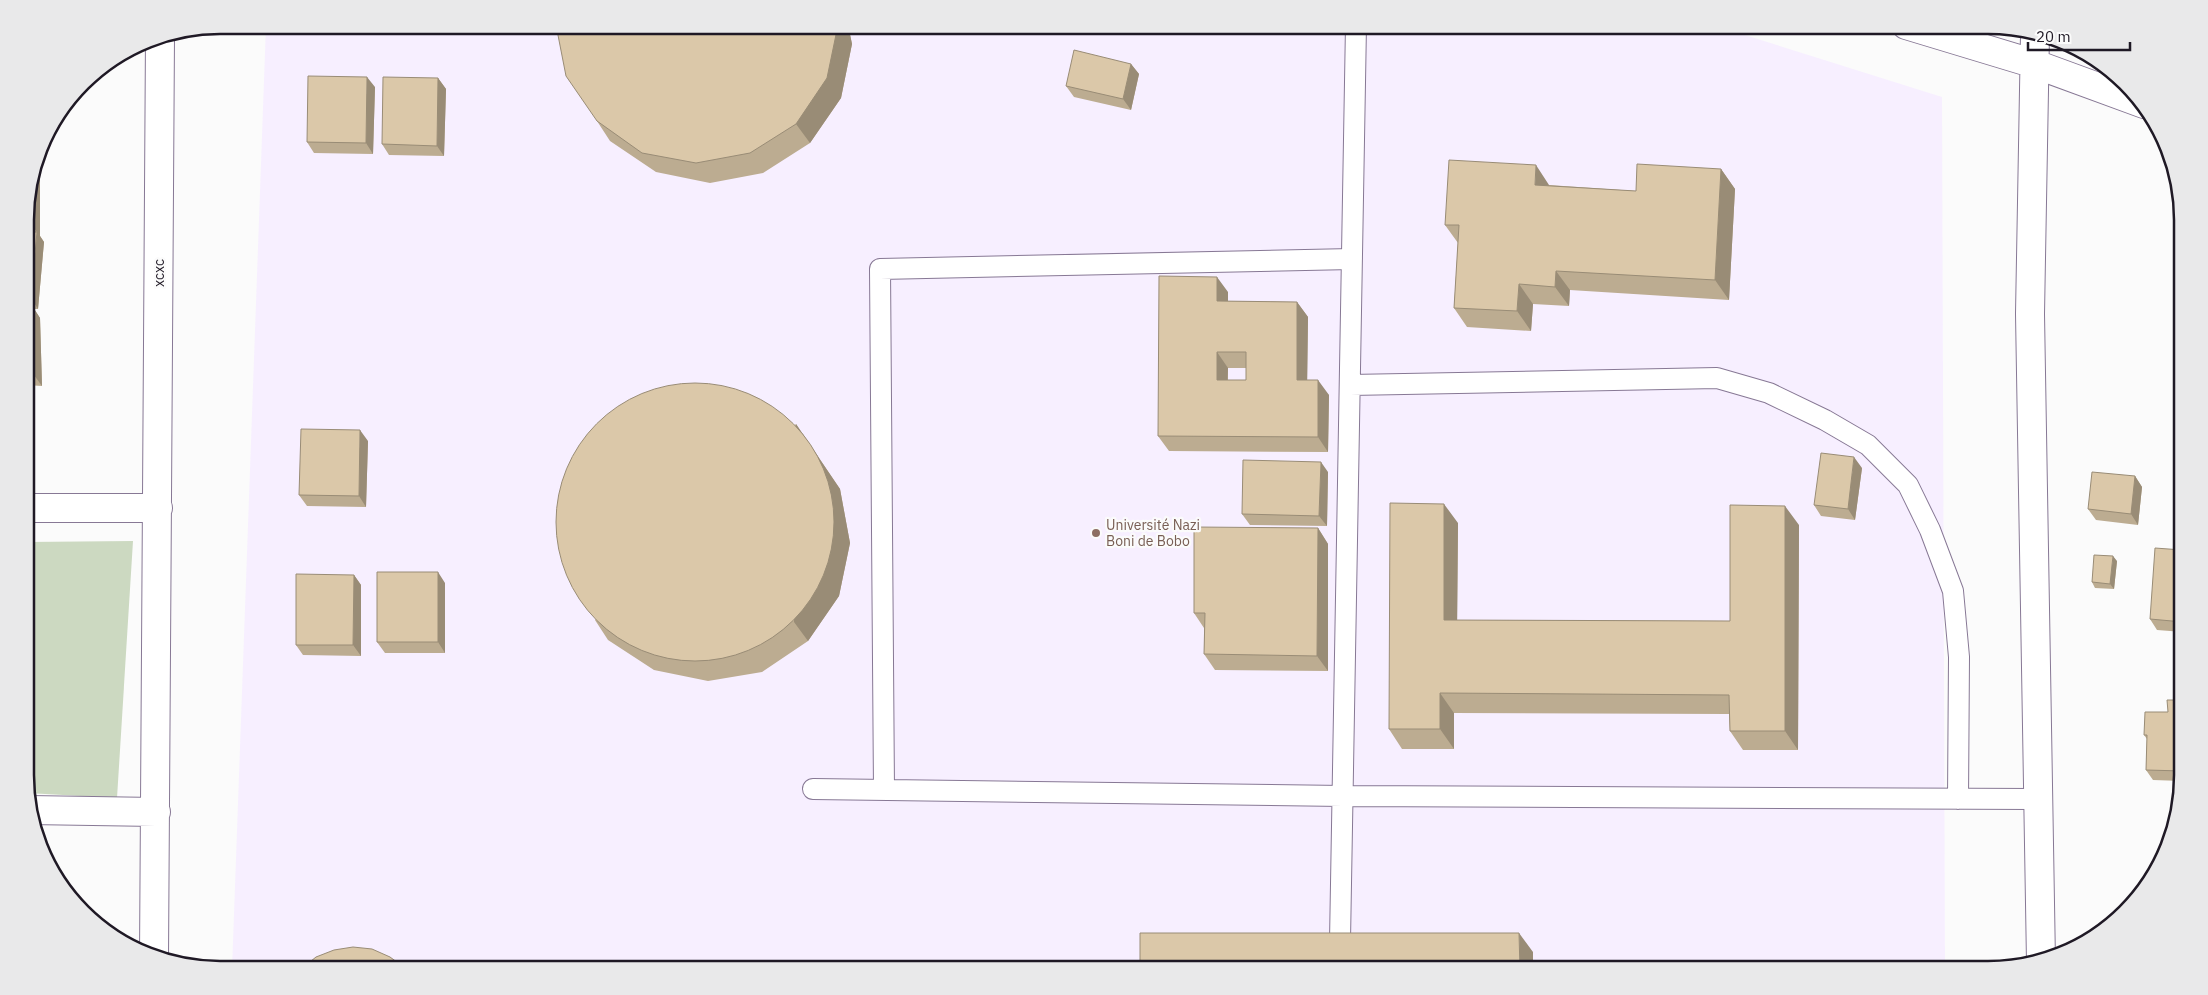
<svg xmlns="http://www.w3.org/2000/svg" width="2208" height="995" viewBox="0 0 2208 995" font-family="'IBM Plex Sans',sans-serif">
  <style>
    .built { fill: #f7efff }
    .green { fill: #ccd9c1 }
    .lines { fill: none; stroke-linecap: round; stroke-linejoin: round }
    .lane-casing { stroke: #877895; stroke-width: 22 }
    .street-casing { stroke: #877895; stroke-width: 30 }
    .lane { stroke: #fff; stroke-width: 20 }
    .street { stroke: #fff; stroke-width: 28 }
    .wall { fill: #bcac91; fill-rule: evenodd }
    .shaded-wall { fill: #998c76 }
    .building { fill: #dbc8a9; stroke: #998c76; fill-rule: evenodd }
    .education-dot { fill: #8d6e63; stroke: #fbfbfb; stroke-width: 2 }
    .labels { text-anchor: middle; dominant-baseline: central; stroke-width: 4.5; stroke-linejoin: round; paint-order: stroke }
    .street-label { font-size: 14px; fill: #1f1925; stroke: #fbfbfb }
    .education-label { font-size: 14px; fill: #785e54; stroke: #fbfbfb; text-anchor: start }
    .rim { fill: none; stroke: #1f1925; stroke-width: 2.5 }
  </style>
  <rect width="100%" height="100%" fill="#fbfbfb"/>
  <path class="built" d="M266 25H1713L1942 97 1945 970H232Z"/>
  <path class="green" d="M133 541 117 798 27 793 26 542Z"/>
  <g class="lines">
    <g class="lane-casing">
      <path id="lane" d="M1350 385 1717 378 1769 393 1825 420 1868 445 1908 485 1930 530 1953 591 1959 657 1958 799
        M813 789 1343 796 2038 799
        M884 790 880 269 1352 259
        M1340 941 1356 25"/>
    </g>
    <g class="street-casing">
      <path id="street" d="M1906 25 2035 64 2144 104
        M2035 34 2030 314 2041 962
        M26 508H158
        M29 810 156 812
        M154 957 160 37"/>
    </g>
    <use href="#lane" class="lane"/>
    <use href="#street" class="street"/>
  </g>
  <path class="wall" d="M556 25H848L852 44 841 98 810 143 763 173 710 183 656 172 610 141 597 121Z
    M1120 25H1152L1150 32Z
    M1131 64 1139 74 1131 110 1074 97 1066 86Z
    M438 78 446 89 444 156 389 155 382 144Z
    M375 87 373 154 314 153 307 142Z
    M1721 169 1735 189 1729 300 1570 290 1569 306 1533 304 1531 331 1467 327 1454 308 1458 243 1445 225 1549 185 1636 191Z
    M40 177V236L44 242 38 309H34L40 318 42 386 26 385 25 206Z
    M1228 292V301L1297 302 1308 317 1307 380 1329 395 1328 452 1169 451 1158 436ZM1228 368H1246V380H1228Z
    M2182 357V397L2178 392Z
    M796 424 840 489 850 543 839 596 808 641 762 672 708 681 654 670 608 640 595 620Z
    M368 441 366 507 307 506 299 495Z
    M1862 468 1855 520 1821 516 1814 505Z
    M1328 472 1327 526 1250 525 1242 514Z
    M2135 476 2142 487 2138 525 2096 520 2088 509Z
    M1458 523 1457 620 1730 621 1799 525 1798 750H1743L1730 731 1729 714 1454 713V749H1402L1389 729Z
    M1318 528 1328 544V671L1215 670 1204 654V628L1194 613Z
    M2182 550 2183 632 2157 630 2150 619Z
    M2117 561 2114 589 2095 588 2092 582Z
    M354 575 361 585V656L303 655 296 645Z
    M445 583V653H385L377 642Z
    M2183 700V776L2182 781 2153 780 2146 770 2147 739 2144 735 2168 712Z"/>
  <path class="shaded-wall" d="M838 25H848L852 44 841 98 810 143 796 124Z
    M1145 25H1152L1150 32Z
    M1131 64 1139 74 1131 110 1123 99Z
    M367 77 375 87 373 154 366 143Z
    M438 78 446 89 444 156 437 146Z
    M1536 165 1549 185 1548 204 1535 185Z
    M1721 169 1735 189 1729 300 1715 280Z
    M35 171 40 177V236L44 242 38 309 31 298 37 232 32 226V181Z
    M1556 271 1570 290 1569 306 1555 287Z
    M1217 277 1228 292V316L1217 301Z
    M1519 284 1533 304 1531 331 1517 311Z
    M1297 302 1308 317 1307 396 1297 380Z
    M33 307 40 318 42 386 34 375Z
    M1217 352 1228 368 1227 395 1217 380Z
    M1318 380 1329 395 1328 452 1318 437Z
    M796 424 840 489 850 543 839 596 808 641 794 622Z
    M360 430 368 441 366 507 359 496Z
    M1854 457 1862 468 1855 520 1848 509Z
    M1321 462 1328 472 1327 526 1319 516Z
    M2135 476 2142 487 2138 525 2131 514Z
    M1444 504 1458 523 1457 639 1444 620Z
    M1785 506 1799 525 1798 750 1785 731Z
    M1318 528 1328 544V671L1317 656Z
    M2113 556 2117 561 2114 589 2110 584Z
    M438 572 445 583V653L438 642Z
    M354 575 361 585V656L353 645Z
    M1440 693 1454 713V749L1440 729Z
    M1519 933 1533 952V970H1520Z"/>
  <path class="building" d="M556 25H838L827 78 796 124 750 153 696 163 642 153 597 121 566 76Z
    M1074 50 1131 64 1123 99 1066 86Z
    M308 76 367 77 366 143 307 142Z
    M383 77 438 78 437 146 382 144Z
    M1449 160 1536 165 1535 185 1636 191 1637 164 1721 169 1715 280 1556 271 1555 287 1519 284 1517 311 1454 308 1459 225H1445Z
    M32 181V226H25V206Z
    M25 232H37L31 298H26Z
    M1159 276 1217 277V301L1297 302V380H1318V437L1158 436ZM1217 352H1246V380H1217Z
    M26 307H33L34 375H26Z
    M2181 357H2182V392H2178Z
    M556 522a139 139 0 1 1 278 0a139 139 0 1 1-278 0Z
    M301 429 360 430 359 496 299 495Z
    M1821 453 1854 457 1848 509 1814 505Z
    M1243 460 1321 462 1319 516 1242 514Z
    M2092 472 2135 476 2131 514 2088 509Z
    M1390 503 1444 504V620L1730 621V505L1785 506V731H1730L1729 695 1440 693V729H1389Z
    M1194 527 1318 528 1317 656 1204 654 1205 613H1194Z
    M2155 548 2182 550 2183 622 2150 619Z
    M2094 555 2113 556 2110 584 2092 582Z
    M377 572H438V642H377Z
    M296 574 354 575 353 645H296Z
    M2167 700H2183V771L2146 770 2147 735H2144L2145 712H2168Z
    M1140 933H1519L1520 970H1140Z
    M353 947 372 949 390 957 405 968 407 970H300L316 957 334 950Z"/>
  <circle class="education-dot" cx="1096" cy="533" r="5"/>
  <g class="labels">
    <g class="street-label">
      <text transform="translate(159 273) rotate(-90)">xcxc</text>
    </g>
    <g class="education-label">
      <text x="1106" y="525">Université Nazi<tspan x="1106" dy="16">Boni de Bobo</tspan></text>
    </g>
  </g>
  <path d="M0 0H2208V995H0ZM220 34H1988A186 186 0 0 1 2174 220V775A186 186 0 0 1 1988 961H220A186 186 0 0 1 34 775V220A186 186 0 0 1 220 34Z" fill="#e9e9ea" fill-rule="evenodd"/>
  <path class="rim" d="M220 34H1988A186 186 0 0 1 2174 220V775A186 186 0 0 1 1988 961H220A186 186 0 0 1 34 775V220A186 186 0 0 1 220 34Z"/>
  <path d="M2028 42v8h102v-8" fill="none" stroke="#1f1925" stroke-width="2.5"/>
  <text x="2036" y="42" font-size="15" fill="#1f1925" stroke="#fbfbfb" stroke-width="4" paint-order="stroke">20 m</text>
</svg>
